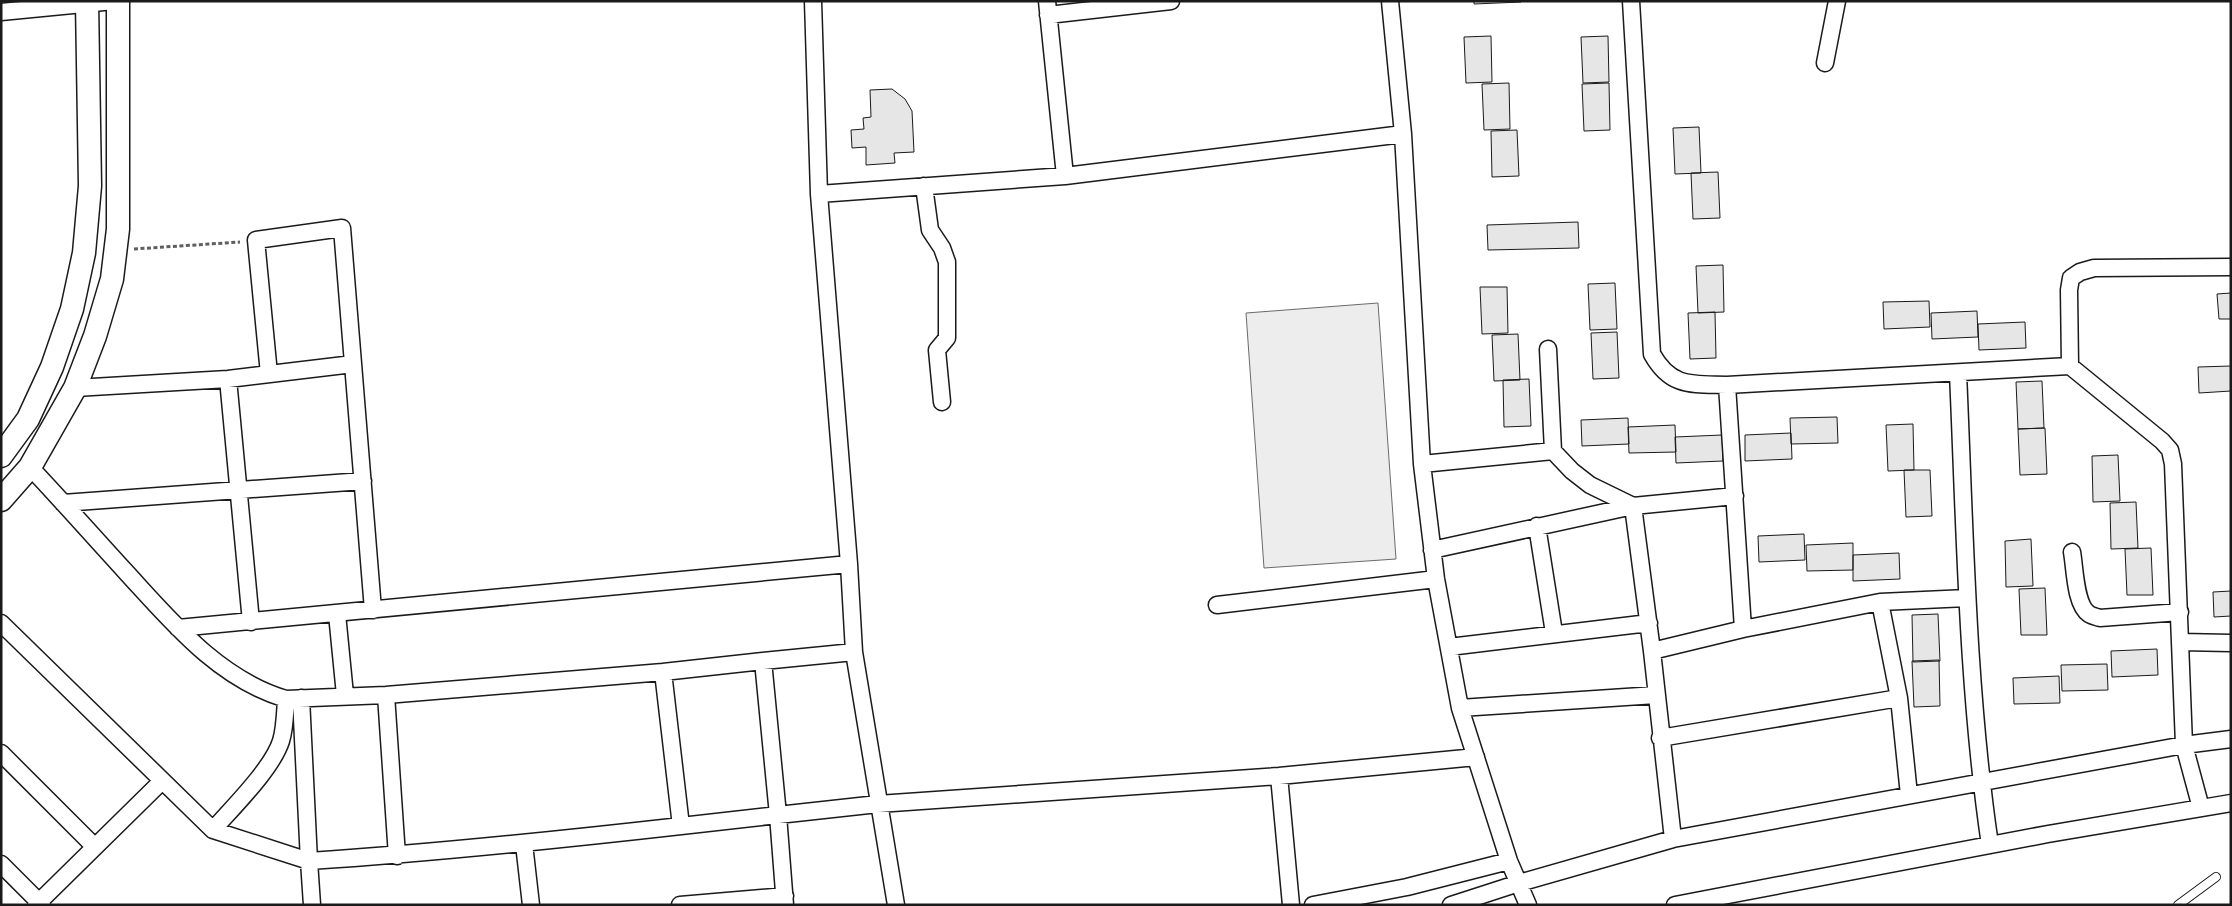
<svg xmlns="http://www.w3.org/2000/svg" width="2232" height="906" viewBox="0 0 2232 906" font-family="'Public Sans',sans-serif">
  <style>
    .built { fill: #ededed; stroke: #6a6a6a }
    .building { fill: #e6e6e6; stroke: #1a1a1a }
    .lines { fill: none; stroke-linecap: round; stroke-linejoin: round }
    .service-casing { stroke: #1a1a1a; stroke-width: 10 }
    .minor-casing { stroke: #1a1a1a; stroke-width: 19 }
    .secondary-casing { stroke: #1a1a1a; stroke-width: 25 }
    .path { stroke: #5f5f5f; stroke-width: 3; stroke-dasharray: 4 2.5; stroke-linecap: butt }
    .service { stroke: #fff; stroke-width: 8 }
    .minor { stroke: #fff; stroke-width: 16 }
    .secondary { stroke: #fff; stroke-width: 22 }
  </style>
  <rect width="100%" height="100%" fill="#fff"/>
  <path class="built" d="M1378 303 1396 559 1264 568 1246 313Z"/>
  <path class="building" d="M1474 1H1521V2L1474 4Z
    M1491 36 1492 82 1466 83 1464 37Z
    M1608 36 1609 82 1583 83 1581 37Z
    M1509 83 1510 129 1484 130 1482 84Z
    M1609 83 1610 130 1584 131 1582 84Z
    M892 89 905 99 912 111 914 152 894 153 895 163 866 165V147L852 148 851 130 864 129 863 118 871 117 870 90Z
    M1699 127 1701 173 1675 174 1673 128Z
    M1517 130 1519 176 1492 177 1491 131Z
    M1718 172 1720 218 1693 219 1691 173Z
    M1578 222 1579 248 1488 250 1487 225Z
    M1723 265 1724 312 1698 313 1696 266Z
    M1615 283 1617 329 1590 330 1588 284Z
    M1480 287H1507L1508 333 1482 334Z
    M2231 293V319H2219L2217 294Z
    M1929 301 1930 327 1884 329 1883 302Z
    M1977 311 1978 337 1932 339 1931 313Z
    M1715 312 1716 358 1690 359 1688 313Z
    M2025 322 2026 348 1979 350 1978 324Z
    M1617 332 1619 378 1593 379 1591 333Z
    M1518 334 1520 380 1494 381 1492 335Z
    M2231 366V391L2199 393 2198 367Z
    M1529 379 1531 426 1504 427 1503 380Z
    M2042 381 2044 428 2018 429 2016 382Z
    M1837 417 1838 443 1791 444 1790 418Z
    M1628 418 1629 444 1582 446 1581 420Z
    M1913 424 1914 470 1888 471 1886 425Z
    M1675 425 1676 452 1629 453 1628 427Z
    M2045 428 2047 474 2020 475 2018 429Z
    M1791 433 1792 459 1745 461V435Z
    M1722 435 1723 461 1676 463 1675 437Z
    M2118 455 2120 501 2093 502 2092 456Z
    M1904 470H1930L1932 516 1906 517Z
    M2136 502 2138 548 2111 549 2110 503Z
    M1804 534 1805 560 1759 562 1758 536Z
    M2031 539 2033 586 2006 587 2005 541Z
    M1853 543V570L1807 571 1806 545Z
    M2151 548 2153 595H2127L2125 549Z
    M1899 553 1900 579 1853 581V555Z
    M2045 588 2047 635H2021L2019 589Z
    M2231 591V616L2214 617 2213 592Z
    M1938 614 1940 661 1913 662 1912 615Z
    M2157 649 2158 675 2112 677 2111 651Z
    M1939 660 1940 706 1914 707 1912 661Z
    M2107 664 2108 690 2062 691 2061 665Z
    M2059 676 2060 703 2014 704 2013 678Z"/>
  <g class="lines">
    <g class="service-casing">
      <path id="service" d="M2178 905 2216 877"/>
    </g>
    <g class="minor-casing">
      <path id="minor" d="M1047 1 1065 176
        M1390 1 1403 134 1422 464 1436 579 1460 708 1509 861 1528 905
        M1631 1 1652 354C1671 388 1692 384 1727 385L2070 366 2069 290 2071 278 2080 272 2094 268 2231 267
        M1 12 114 1
        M1048 15 1171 1
        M1825 63 1837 1
        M924 186 930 230 942 248 947 262V338L937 350 942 402
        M819 194 1065 176 1403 134
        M1548 349 1553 451 1572 471 1590 485 1633 506 1735 496
        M2070 366 2162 441 2170 450 2173 464 2180 642
        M1958 373C1965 530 1967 689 1990 845
        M269 374 256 240 342 228 373 610
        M228 379 251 622
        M1727 385 1743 629
        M75 388 228 379 353 364
        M1422 464 1553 451
        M30 467C62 501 93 536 125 571 171 621 218 679 286 699 285 713 285 728 281 741 272 769 232 808 213 830
        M63 503 363 481
        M1537 526 1554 633
        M1432 550 1633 506 1652 651 1673 839
        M2072 552C2075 568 2075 605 2089 614 2092 616 2097 617 2100 618L2180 612
        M849 564 854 652 896 905
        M1880 602 1967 598
        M1217 605 1436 579
        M337 614 345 695
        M1 623 213 830 309 861 301 698
        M178 628 849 564 819 194 813 1
        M1449 647 1649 623
        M1652 651 1743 629 1880 602 1899 698 1909 795
        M763 661 854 652
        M663 672 763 661 778 815 681 826
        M386 695 397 856
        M286 699 386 695 663 672 681 826C557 840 433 853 309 861L312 905
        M1460 708 1656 695
        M1660 738 1899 698
        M1 753 95 847
        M1279 776 1291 905
        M2201 808 2184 745 2180 642 2231 643
        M524 844 531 905
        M1 864 42 905
        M36 905 162 781
        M680 905 785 896
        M785 905 778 815 878 804 1279 776 1476 757
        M1313 905 1407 887 1509 861
        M1451 905 1519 883 1673 839 2184 745 2231 739
        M1675 905 2048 834 2231 803"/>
    </g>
    <g class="secondary-casing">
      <path id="secondary" d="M1 456 28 419 52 367 72 309 84 253 90 186 87 1
        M1 500 30 467 75 388 95 336 112 279 118 229V1"/>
    </g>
    <path class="path" d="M134 249 240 242"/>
    <use href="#service" class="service"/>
    <use href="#minor" class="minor"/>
    <use href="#secondary" class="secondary"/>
  </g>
  <rect width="2232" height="906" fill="none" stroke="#1a1a1a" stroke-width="5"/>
</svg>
